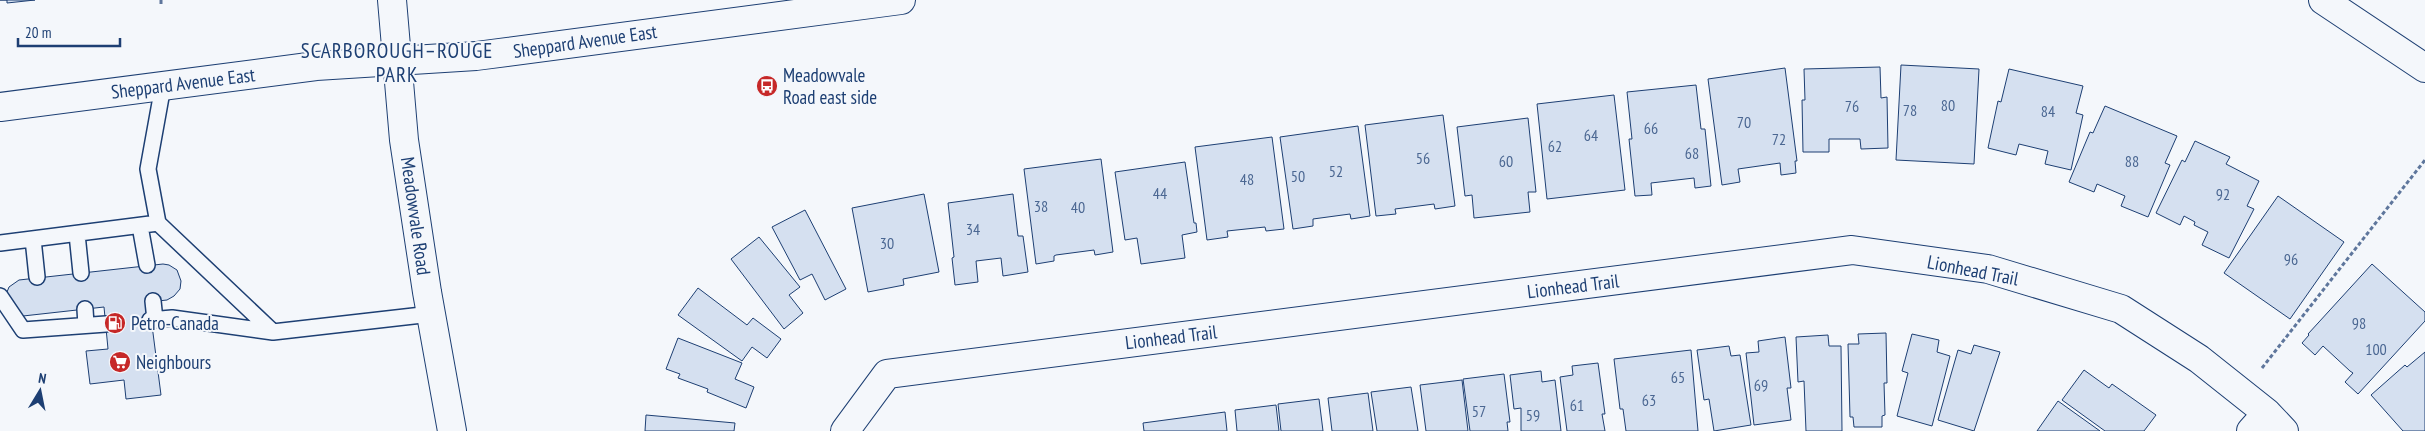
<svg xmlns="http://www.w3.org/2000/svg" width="2425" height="431" viewBox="0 0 2425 431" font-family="'PT Sans Narrow',sans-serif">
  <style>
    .building { fill: #d5e0f0; stroke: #1d3f73 }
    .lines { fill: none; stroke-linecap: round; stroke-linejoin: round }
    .lane-casing { stroke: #1d3f73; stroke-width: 18 }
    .street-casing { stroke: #1d3f73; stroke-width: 30 }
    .secondary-casing { stroke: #1d3f73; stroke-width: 30 }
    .path { stroke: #5e769c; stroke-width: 3; stroke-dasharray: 4 2.5; stroke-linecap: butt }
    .lane { stroke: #f4f7fb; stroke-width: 15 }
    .street { stroke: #f4f7fb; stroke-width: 28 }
    .secondary { stroke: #f4f7fb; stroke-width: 28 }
    .labels { text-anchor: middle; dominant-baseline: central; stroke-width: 4; stroke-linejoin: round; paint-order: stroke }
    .number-label { font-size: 16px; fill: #4b6792 }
    .street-label { font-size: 19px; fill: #1d3f73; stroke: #f4f7fb }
    .poi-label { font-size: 19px; fill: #1d3f73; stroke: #f4f7fb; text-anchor: start }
    .quarter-label { font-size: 21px; letter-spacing: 1px; fill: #1d3f73; stroke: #f4f7fb }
  </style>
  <rect width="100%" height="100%" fill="#f4f7fb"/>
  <path class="building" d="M0 0H35L7 3V0Z
    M1901 65 1979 69 1974 164 1896 160Z
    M1880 67 1881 98 1887 97 1888 148 1861 149 1860 139H1829V152H1803L1802 100H1805L1804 69Z
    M1785 68 1797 161H1795L1796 173 1781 175 1780 163 1738 169 1740 182 1722 185 1708 79Z
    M2009 69 2083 86 2076 113 2083 115 2071 170 2045 164 2048 151 2019 144 2016 155 1988 148 1998 101 2001 102Z
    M1696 85 1701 129H1705L1711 186 1695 188 1694 178 1651 183 1652 195 1635 196 1629 139H1632L1627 92Z
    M1614 95 1625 190 1547 199 1537 104Z
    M2105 106 2177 136 2165 163 2170 165 2148 217 2121 206 2125 196 2097 184 2094 192 2069 182 2090 132 2093 133Z
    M1443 115 1455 206 1435 209 1434 204 1395 209 1396 214 1376 216 1365 125Z
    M1528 118 1536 192H1528L1530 212 1474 218 1472 195 1465 196 1457 127Z
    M1358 126 1370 216 1351 219 1350 214 1313 219V226L1293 229 1280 137Z
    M1272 137 1284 229 1266 231 1265 227 1227 231 1228 237 1207 240 1195 147Z
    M2195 141 2230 157 2226 164 2259 181 2247 206 2254 209 2229 258 2202 245 2208 232 2194 225 2195 222 2184 216 2180 225 2156 213 2182 160 2185 162Z
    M1101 159 1113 252 1095 255 1094 250 1056 255 1054 256V261L1036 264 1024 169Z
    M1185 162 1194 223H1196L1197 232 1182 235 1185 258 1141 264 1137 238 1125 240 1115 172Z
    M924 194 939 272 903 279 904 285 868 292 852 208Z
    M1013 194 1018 236H1023L1028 272 1003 276 1001 258 976 261 978 282 955 285 952 258 954 257 948 203Z
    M2278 196 2344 242 2290 319 2224 273Z
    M805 210 846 289 825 300 812 274 800 280 772 227Z
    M759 237 800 287 789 295 803 313 784 329 731 259Z
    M163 264 169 265 177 270 181 281 180 289 174 296 167 300 149 302 161 395 126 399 124 380 90 384 86 351 108 349 104 307 23 316 19 315 5 297 9 287 19 280Z
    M2372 264 2425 312V321L2358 394 2345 382 2353 373 2350 371 2323 346 2315 355 2302 343 2309 335 2308 334Z
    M698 288 747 325 753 318 781 339 767 358 752 347 742 361 678 315Z
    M1886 333 1887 383H1884L1885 415 1882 416V427H1854L1853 417H1850L1848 344H1859L1858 334Z
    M1912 334 1939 340 1937 352 1950 356 1932 426 1897 416 1908 373 1902 371Z
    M1828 335 1829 346H1841L1842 431H1806L1804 381 1798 382 1796 337Z
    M1785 337 1791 388H1787L1791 420 1754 425 1746 353 1759 352 1758 341Z
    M678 338 742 363 735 379 754 387 746 408 707 392 708 389 678 378 680 374 666 369Z
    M1974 345 2000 352 1974 431 1938 420 1958 350 1971 354Z
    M1729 346 1731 356 1740 355 1751 425 1714 431 1709 399 1704 400 1697 350Z
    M1691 350 1698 431H1626L1623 409H1620L1614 359Z
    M2425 352V431H2403L2371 395 2405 365 2407 367Z
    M1598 363 1605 414H1602L1605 431H1567L1560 377 1573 375 1572 366Z
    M2084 370 2109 388 2112 384 2156 415 2144 431H2105L2062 400Z
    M1541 371 1542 382 1555 380 1561 431H1521V408L1514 409 1510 375Z
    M1504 374 1510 422H1507L1508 431H1470L1463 379Z
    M1462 380 1468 431H1426L1420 385Z
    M1411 387 1418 431H1377L1371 392Z
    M1368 393 1373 431H1332L1328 398Z
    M1319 399 1323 431H1281L1278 404Z
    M2058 401 2100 431H2037Z
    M1276 405 1279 431H1237L1235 410Z
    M1225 412 1227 431H1144L1143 423Z
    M646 415 735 423 734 431H645Z"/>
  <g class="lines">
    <g class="lane-casing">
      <path id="lane" d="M158 223 273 332
        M140 226 147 265
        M77 234 81 273
        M33 239 37 277
        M0 243 158 223 148 169 163 86
        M0 296 23 330 106 324
        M153 301 155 320
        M85 309 86 325
        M150 320 172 318 273 332 431 314"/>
    </g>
    <g class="street-casing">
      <path id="street" d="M845 431 887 374 1852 250 1988 269 2121 309 2199 359 2267 413 2284 431
        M2251 431 2267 413"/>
    </g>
    <g class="secondary-casing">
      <path id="secondary" d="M392 0 404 140 427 292 452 431
        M2323 0 2425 68
        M0 107 316 66 476 56 901 0"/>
    </g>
    <path class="path" d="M161 0V4
      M2262 368 2425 160"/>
    <use href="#lane" class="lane"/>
    <use href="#street" class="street"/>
    <use href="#secondary" class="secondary"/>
  </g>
  <defs>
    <g id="bus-disc" transform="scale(1.125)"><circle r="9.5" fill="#c62828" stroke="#f4f7fb"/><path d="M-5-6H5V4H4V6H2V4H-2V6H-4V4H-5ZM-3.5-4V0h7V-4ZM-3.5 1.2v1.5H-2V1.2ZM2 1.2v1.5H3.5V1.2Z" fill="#fff"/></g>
    <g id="fuel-disc" transform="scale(1.125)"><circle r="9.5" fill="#c62828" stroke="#f4f7fb"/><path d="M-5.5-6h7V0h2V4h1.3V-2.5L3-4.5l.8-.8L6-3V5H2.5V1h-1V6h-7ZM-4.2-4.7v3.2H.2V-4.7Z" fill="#fff"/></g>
    <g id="supermarket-disc" transform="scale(1.125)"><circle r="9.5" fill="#c62828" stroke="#f4f7fb"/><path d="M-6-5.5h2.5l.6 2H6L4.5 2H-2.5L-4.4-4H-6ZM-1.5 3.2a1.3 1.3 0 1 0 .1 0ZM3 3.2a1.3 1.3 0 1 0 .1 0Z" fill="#fff"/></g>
  </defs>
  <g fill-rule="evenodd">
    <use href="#bus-disc" x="767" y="86"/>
    <use href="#fuel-disc" x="115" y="323"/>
    <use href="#supermarket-disc" x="120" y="362"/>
  </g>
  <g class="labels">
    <g class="number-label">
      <text x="1948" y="105">80</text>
      <text x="1852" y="106">76</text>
      <text x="1910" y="110">78</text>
      <text x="2048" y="111">84</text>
      <text x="1744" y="122">70</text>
      <text x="1651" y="128">66</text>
      <text x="1591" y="135">64</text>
      <text x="1779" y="139">72</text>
      <text x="1555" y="146">62</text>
      <text x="1692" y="153">68</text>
      <text x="1423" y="158">56</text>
      <text x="1506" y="161">60</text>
      <text x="2132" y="161">88</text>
      <text x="1336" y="171">52</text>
      <text x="1298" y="176">50</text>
      <text x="1247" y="179">48</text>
      <text x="1160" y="193">44</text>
      <text x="2223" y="194">92</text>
      <text x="1041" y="206">38</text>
      <text x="1078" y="207">40</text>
      <text x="973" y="229">34</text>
      <text x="887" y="243">30</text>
      <text x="2291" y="259">96</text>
      <text x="2359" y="323">98</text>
      <text x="2376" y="349">100</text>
      <text x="1678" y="377">65</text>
      <text x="1761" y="385">69</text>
      <text x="1649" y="400">63</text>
      <text x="1577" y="405">61</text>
      <text x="1479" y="411">57</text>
      <text x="1533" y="415">59</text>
    </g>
    <g class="street-label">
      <text transform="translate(585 41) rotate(-8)">Sheppard Avenue East</text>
      <text transform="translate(183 83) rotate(-7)">Sheppard Avenue East</text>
      <text transform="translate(416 216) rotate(82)">Meadowvale Road</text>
      <text transform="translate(1973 270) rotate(11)">Lionhead Trail</text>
      <text transform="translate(1573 286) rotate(-7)">Lionhead Trail</text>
      <text transform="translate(1171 337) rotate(-7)">Lionhead Trail</text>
    </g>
    <g class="poi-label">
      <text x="783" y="75">Meadowvale<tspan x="783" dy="22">Road east side</tspan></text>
      <text x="131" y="323">Petro-Canada</text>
      <text x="136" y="362">Neighbours</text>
    </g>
    <g class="quarter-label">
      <text x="397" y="50">SCARBOROUGH–ROUGE<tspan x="397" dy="24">PARK</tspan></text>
    </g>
  </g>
  <g transform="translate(40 391) rotate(10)" stroke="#f4f7fb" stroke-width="4" paint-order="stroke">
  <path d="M0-4L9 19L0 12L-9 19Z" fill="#1d3f73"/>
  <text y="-8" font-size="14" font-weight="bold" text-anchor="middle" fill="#1d3f73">N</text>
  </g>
  <path d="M18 38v8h102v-8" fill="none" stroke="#1d3f73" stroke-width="2.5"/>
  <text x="25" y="38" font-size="15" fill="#1d3f73" stroke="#f4f7fb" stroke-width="4" paint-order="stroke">20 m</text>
</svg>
